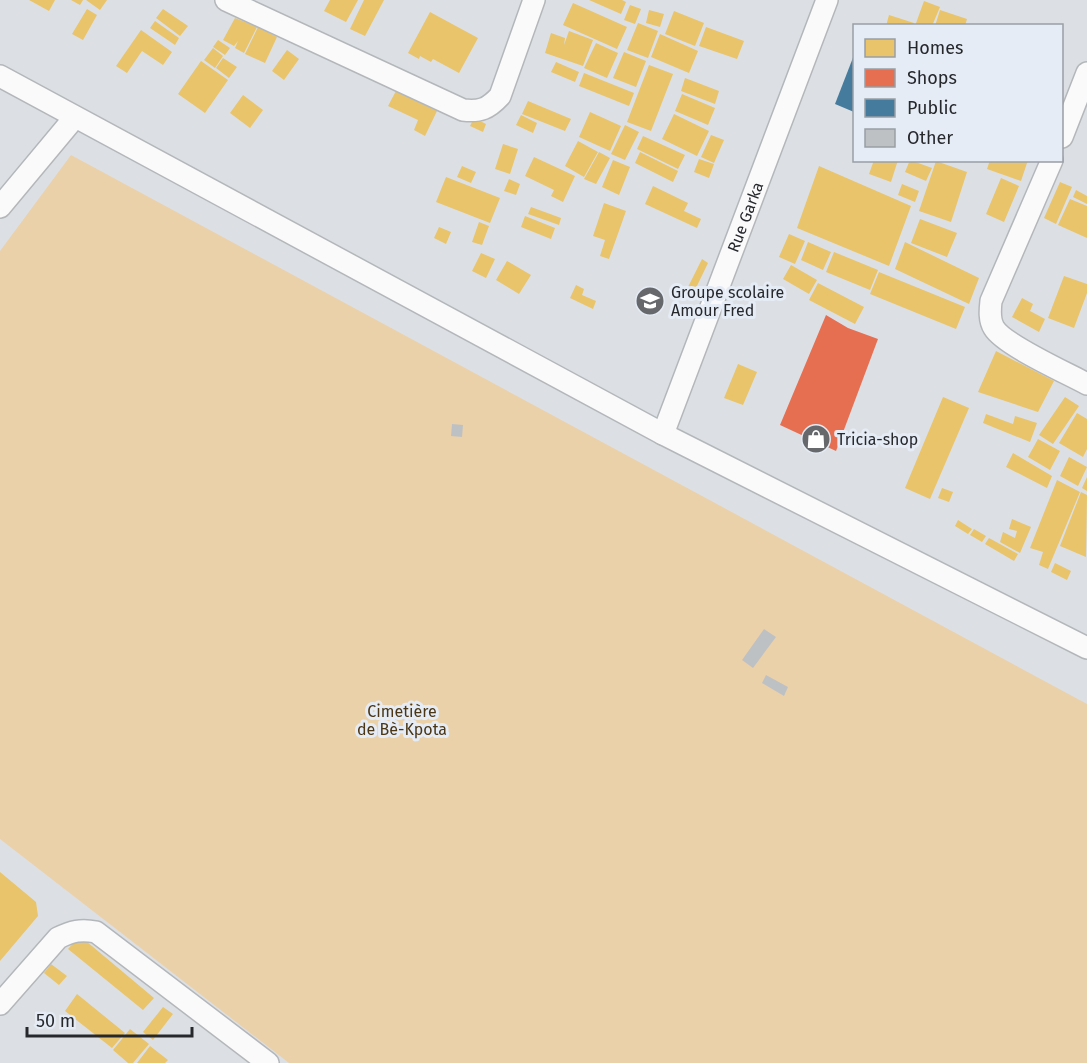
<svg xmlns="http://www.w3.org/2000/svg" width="1087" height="1063" viewBox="0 0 1087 1063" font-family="'Fira Sans',sans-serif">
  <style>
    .green { fill: #ebd1a9 }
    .homes { fill: #e9c46a }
    .shops { fill: #e76f51 }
    .public { fill: #457b9d }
    .building { fill: #bec1c4 }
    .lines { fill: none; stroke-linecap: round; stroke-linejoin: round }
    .minor-casing { stroke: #b4b7ba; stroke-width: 24 }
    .minor { stroke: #fafafb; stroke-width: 21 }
    .labels { text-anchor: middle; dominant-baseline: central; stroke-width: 6; stroke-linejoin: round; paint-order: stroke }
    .street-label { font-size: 16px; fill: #26282c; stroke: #e5ecf5 }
    .poi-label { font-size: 16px; fill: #26282c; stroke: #e5ecf5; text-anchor: start }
    .park-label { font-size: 16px; fill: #4a3514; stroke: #e5ecf5 }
  </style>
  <rect width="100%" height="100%" fill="#dce0e4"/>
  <path class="green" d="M71 155 1087 704V1063H289L0 839V251Z"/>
  <path class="homes" d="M29 0H55L49 11Z
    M71 0H83L80 5Z
    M86 0H107L100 10Z
    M330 0H358L346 22 324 11Z
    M364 0H384L365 36 350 29Z
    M589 0H622L626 2 621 14Z
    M924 1 940 7 932 26H915Z
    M573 3 627 27 617 49 563 25Z
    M630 5 641 9 635 24 624 20Z
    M87 9 97 15 83 40 72 34Z
    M163 9 188 26 180 36 156 18Z
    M649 10 664 14 660 27 646 23Z
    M940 10 967 19 965 26H935Z
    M674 11 704 23 695 46 665 34Z
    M430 12 478 38 459 73 433 59 431 62 420 56 419 59 408 53Z
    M889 15 914 23 913 26H886Z
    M235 18 257 27 244 53 235 48 238 41 234 46 223 40Z
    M155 21 179 38 175 45 150 28Z
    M638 23 658 31 648 58 627 50Z
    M258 27 277 37 265 63 245 54Z
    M706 27 744 41 737 59 699 46Z
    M141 30 172 52 163 65 142 51 127 73 116 66Z
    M569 31 593 40 583 66 545 53 551 33 565 38 564 45Z
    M660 34 698 51 689 73 651 57Z
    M218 40 230 48 225 55 213 47Z
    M596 43 618 53 607 78 584 68Z
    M213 48 223 56 215 68 204 60Z
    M287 50 299 59 284 80 272 71Z
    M624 52 646 61 636 87 613 78Z
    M223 58 237 67 229 78 216 68Z
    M201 61 228 80 205 113 178 94Z
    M556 62 579 72 575 82 551 72Z
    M649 65 673 74 651 131 627 122Z
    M584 73 634 93 629 106 579 86Z
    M685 78 719 91 715 104 681 91Z
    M396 91 437 111 425 136 414 130 418 120 388 106Z
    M682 94 715 108 708 125 675 111Z
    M243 95 263 110 250 128 230 113Z
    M528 101 571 119 565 131 522 114Z
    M590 112 621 126 610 151 579 137Z
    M674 114 709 131 697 156 662 139Z
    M521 115 537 123 533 133 516 125Z
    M474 118 486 124 483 132 470 126Z
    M625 125 639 132 625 160 611 154Z
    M711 135 724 140 714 163 701 157Z
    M643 136 685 155 678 169 637 149Z
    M578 141 598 152 584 177 565 166Z
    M503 144 518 149 510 174 495 169Z
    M599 152 610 158 596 184 584 179Z
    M640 152 678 171 673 182 635 163Z
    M534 157 575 176 563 202 551 196 554 190 525 176Z
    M699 159 714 164 709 178 694 172Z
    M613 160 630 167 619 195 602 187Z
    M874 160H898L891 182 869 174Z
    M910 160 932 168 926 181 905 172Z
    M990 160H1028L1021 181 987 169Z
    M936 161 967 172 951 222 919 211Z
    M462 166 476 172 471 183 457 177Z
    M819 166 911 206 889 266 797 228Z
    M446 177 500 198 490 223 436 202Z
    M1001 178 1019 186 1004 222 986 214Z
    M509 179 520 184 516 195 504 191Z
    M1060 182 1072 187 1056 224 1044 218Z
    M902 184 919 191 915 202 898 195Z
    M653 186 688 203 684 211 701 219 697 228 645 204Z
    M1076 190 1087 196V204L1073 197Z
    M1070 199 1087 206V238L1058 225Z
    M604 203 626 211 609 259 600 256 605 240 593 236Z
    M531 207 561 218 559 225 528 214Z
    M525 216 555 228 551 239 521 227Z
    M920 219 957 233 947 257 911 243Z
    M479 222 489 226 482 245 472 242Z
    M439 227 451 232 446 244 434 238Z
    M789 234 805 241 795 264 779 257Z
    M808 242 831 252 823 270 801 260Z
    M905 242 979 278 969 304 895 269Z
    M834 252 878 270 870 290 826 272Z
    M481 253 495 259 486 278 472 271Z
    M702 259 708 263 695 290 688 287Z
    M507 261 531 275 519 294 496 280Z
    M791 265 817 280 809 294 783 279Z
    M879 272 965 307 956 329 870 294Z
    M1064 276 1087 284V293L1074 328 1048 318Z
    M818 283 864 307 855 324 809 300Z
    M576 285 584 289 582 295 596 301 593 309 570 298Z
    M1022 298 1033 304 1030 311 1045 319 1039 332 1012 317Z
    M996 351 1054 381 1038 412 978 392Z
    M738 364 757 372 743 405 724 398Z
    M943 397 969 408 930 499 905 488Z
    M1065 397 1079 406 1053 444 1039 435Z
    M1077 413 1087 419V449L1083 457 1059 443Z
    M986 414 1013 424 1015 416 1037 423 1030 442 983 423Z
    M1038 439 1060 451 1050 470 1028 457Z
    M1013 453 1052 476 1047 488 1006 467Z
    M1069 457 1087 467 1078 486 1060 476Z
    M1087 477V491L1082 488Z
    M1057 480 1080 492 1048 569 1039 565 1043 552 1030 548Z
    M942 488 953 492 949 502 938 498Z
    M1081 492 1087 495 1086 557 1060 546Z
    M1012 519 1031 527 1020 553 1000 542 1003 532 1015 538 1017 531 1009 529Z
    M958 520 972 529 968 534 955 526Z
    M974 529 986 536 982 542 970 535Z
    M989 538 1018 554 1014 561 985 544Z
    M1055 563 1071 571 1067 580 1051 572Z
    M0 872 36 902 38 916 0 961Z
    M80 936 154 998 143 1010 68 949Z
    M51 964 67 976 59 985 44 973Z
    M77 994 125 1033 112 1048 65 1011Z
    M163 1007 173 1014 153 1040 143 1032Z
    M130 1029 149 1044 133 1063H128L113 1050Z
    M150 1046 168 1060 165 1063H137Z"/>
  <path class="shops" d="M826 315 848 328 878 339 836 451 780 425Z"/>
  <path class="public" d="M854 55V112L835 104Z"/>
  <path class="building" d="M452 424 463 425 462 437 451 436Z
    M764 629 776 637 753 668 742 660Z
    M766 675 788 687 784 696 762 683Z"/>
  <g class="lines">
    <g class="minor-casing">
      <g id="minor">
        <path d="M226 0 463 110C480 112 488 109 500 96L534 0"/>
        <path d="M0 76 663 434 1087 648"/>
        <path d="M1062 137 1087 73"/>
        <path d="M1052 160 991 301C990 310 989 320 994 328 1004 345 1067 373 1087 384"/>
        <path d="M0 207 75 117"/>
        <path id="s1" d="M663 434 827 0"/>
        <path d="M0 1004 58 938C72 931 81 929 96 932L268 1063"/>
      </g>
    </g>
    <use href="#minor" class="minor"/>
  </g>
  <defs>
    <g id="school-disc" transform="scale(1.5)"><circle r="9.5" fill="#66686c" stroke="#e5ecf5"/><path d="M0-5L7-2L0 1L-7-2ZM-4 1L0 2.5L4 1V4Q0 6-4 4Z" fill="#fff"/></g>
    <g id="shop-disc" transform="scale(1.5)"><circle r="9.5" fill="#66686c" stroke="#e5ecf5"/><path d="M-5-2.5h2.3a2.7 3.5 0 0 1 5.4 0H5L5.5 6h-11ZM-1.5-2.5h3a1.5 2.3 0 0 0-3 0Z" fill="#fff"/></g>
  </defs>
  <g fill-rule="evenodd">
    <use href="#school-disc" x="650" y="301"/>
    <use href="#shop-disc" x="816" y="439"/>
  </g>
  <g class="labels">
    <g class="street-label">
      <text stroke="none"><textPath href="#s1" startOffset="232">Rue Garka</textPath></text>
    </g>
    <g class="poi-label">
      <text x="671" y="292">Groupe scolaire<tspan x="671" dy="18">Amour Fred</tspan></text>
      <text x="837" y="439">Tricia-shop</text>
    </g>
    <g class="park-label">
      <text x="402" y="711">Cimetière<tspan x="402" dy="18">de Bè-Kpota</tspan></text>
    </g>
  </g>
  <rect x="853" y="24" width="210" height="138" fill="#e5ecf5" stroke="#999ea5" stroke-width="1.5"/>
  <rect x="865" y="39" width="30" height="18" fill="#e9c46a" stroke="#999ea5" stroke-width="1.5"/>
  <text x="907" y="54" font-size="18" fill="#26282c">Homes</text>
  <rect x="865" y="69" width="30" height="18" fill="#e76f51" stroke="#999ea5" stroke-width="1.5"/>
  <text x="907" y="84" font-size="18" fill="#26282c">Shops</text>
  <rect x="865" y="99" width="30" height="18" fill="#457b9d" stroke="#999ea5" stroke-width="1.5"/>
  <text x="907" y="114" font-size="18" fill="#26282c">Public</text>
  <rect x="865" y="129" width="30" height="18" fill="#bec1c4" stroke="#999ea5" stroke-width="1.5"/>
  <text x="907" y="144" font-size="18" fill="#26282c">Other</text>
  <path d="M27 1027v9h165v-9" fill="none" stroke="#26282c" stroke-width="3"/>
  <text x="36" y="1027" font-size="18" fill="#26282c" stroke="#e5ecf5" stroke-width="4.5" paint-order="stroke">50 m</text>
</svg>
